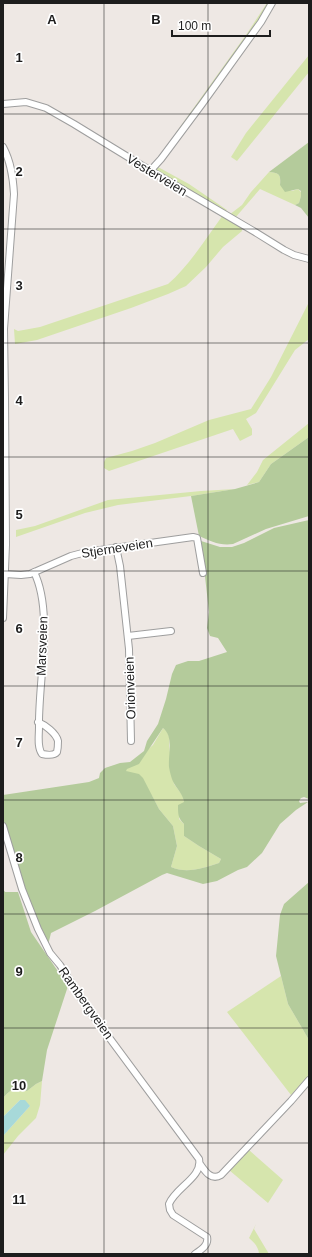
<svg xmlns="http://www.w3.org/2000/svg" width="312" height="1257" viewBox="0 0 312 1257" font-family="Helvetica,sans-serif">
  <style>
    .grass { fill: #d6e5ad }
    .forest { fill: #b4cb9b; fill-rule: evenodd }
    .water { fill: #a7d9d9 }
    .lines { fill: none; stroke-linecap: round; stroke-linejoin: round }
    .minor-casing { stroke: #9e9e9e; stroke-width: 8 }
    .minor { stroke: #fff; stroke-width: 6 }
    .grid { fill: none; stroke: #1d1d1d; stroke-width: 1; stroke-opacity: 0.55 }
    .labels { text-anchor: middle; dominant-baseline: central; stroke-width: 3.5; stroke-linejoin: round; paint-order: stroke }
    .street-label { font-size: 13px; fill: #1d1d1d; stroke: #fff }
    .grid-label { font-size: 13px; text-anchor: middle; font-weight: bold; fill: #1d1d1d; stroke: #fff; stroke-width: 3.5; stroke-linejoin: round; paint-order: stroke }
  </style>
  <rect width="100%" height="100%" fill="#eee8e4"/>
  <path class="grass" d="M267 3H270L265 13 177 136 175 134 248 32Z
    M309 55V72L237 161 231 157 246 133Z
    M158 167 189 184 227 210 225 212 158 173 156 170Z
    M269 172C279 173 281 174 280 185L292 191 298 189 301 192V196L299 203 295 205 260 189 235 218 229 215 242 205 251 192Z
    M223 215 241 225 242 231 223 247 206 267 186 286 168 294 131 308 37 340 15 344 14 329 18 331 40 327 168 284C189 266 207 237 223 215Z
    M309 302V339L295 350 256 413 246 419 252 429V435L240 441 233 429 109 471 104 468V462L106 458 132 451 155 443 209 420 251 409 271 377Z
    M309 423V437L271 464 259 482 247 485 257 472 263 460Z
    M235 489 191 496 118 505 85 513 16 537V530L35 526 108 500 201 491Z
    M163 728C169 732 170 738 169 745L174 784 183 796 184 802 179 819 184 824V836L199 846 221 859 219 863C204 868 187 874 171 867L177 846 173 826 159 809 152 796 126 771V769L153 745Z
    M281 976 288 1004 309 1040V1075L291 1095 227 1012Z
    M42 1081 40 1105 36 1118 18 1136 3 1155V1136L30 1106 20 1100 3 1117V1098C12 1088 15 1087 27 1091L36 1084Z
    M249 1150 283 1180 268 1203 229 1170Z
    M256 1224 254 1229 269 1254H259C259 1248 254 1242 249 1238Z"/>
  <path class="forest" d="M309 142V218L301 208 295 205 299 203 301 196V191L298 189 285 192 280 185C281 174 279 173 269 172Z
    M309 437V516L266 529 233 544C220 546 210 541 199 536L191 496 235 489 259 482 271 464Z
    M309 520V799L304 797 301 798 299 801 300 803 308 802 296 810 280 824 262 853 247 867 238 870 217 881 203 884 167 873 162 875 95 911 51 933 48 945 35 917 18 868 3 818V795L89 782 99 778 100 773 105 768 120 763 130 762 144 751 147 741 158 724 166 699 172 674 176 665 188 661H199L227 652 218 638 210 636 207 628 209 612 201 541 220 547H232L244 543 274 528ZM163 728C174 737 168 754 169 767 170 773 172 781 175 785 179 791 183 795 184 802L178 805C178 814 178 818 184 824V836L199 846 221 859 219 863C204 868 187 874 171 867L177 846 173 826 159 809 143 778 139 774 126 771 127 769 139 764Z
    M309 882V1040L288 1004 276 956 280 915 284 904Z
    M3 889 5 892H18L31 932 68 986 47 1050 42 1081 36 1084 27 1091C15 1087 12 1088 3 1098Z"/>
  <path class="water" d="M20 1100H25L30 1106 3 1136V1117Z"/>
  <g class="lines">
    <g class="minor-casing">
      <path id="minor" d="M3 104 26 102 46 108 74 124 141 165 255 232 284 250 294 255 309 259
        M3 147C11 162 13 177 14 194L4 329 5 398 6 545 3 618
        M151 170 161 159 202 104 261 22 272 3
        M116 547 120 566 129 649 131 741
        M34 572C54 612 38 682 39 727 39 736 37 747 42 754 47 755 54 756 57 752 58 748 58 745 58 741 56 733 45 725 38 722
        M5 574 21 575 30 574 71 556 86 552 193 537 197 538 203 573
        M128 636 171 631
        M3 826 22 889 38 929 50 953 60 965 88 1009 199 1159C203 1177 175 1188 169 1204L170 1210 173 1215 207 1237C209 1245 201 1250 195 1254
        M200 1164C205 1171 211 1181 221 1175L291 1101 309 1080"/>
    </g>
    <use href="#minor" class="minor"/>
  </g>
  <path class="grid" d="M104 3V1254M208 3V1254M3 114H309M3 229H309M3 343H309M3 457H309M3 571H309M3 686H309M3 800H309M3 914H309M3 1028H309M3 1143H309"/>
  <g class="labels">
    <g class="street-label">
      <text transform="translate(157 175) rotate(31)">Vesterveien</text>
      <text transform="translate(117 548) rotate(-9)">Stjerneveien</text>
      <text transform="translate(42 646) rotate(-88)">Marsveien</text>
      <text transform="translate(130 688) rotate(-92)">Orionveien</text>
      <text transform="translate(86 1003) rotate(55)">Rambergveien</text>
    </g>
  </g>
  <g class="grid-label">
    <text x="52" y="24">A</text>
    <text x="156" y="24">B</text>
    <text x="19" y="62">1</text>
    <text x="19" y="176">2</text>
    <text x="19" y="290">3</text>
    <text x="19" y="405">4</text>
    <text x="19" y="519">5</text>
    <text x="19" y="633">6</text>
    <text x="19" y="747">7</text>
    <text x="19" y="862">8</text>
    <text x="19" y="976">9</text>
    <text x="19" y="1090">10</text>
    <text x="19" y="1204">11</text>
  </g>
  <rect width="312" height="1257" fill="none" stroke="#1d1d1d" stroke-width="8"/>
  <path d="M172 30v6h98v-6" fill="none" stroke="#1d1d1d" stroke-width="2"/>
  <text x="178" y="30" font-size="12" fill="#1d1d1d" stroke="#ffffff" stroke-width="3" paint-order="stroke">100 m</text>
</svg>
